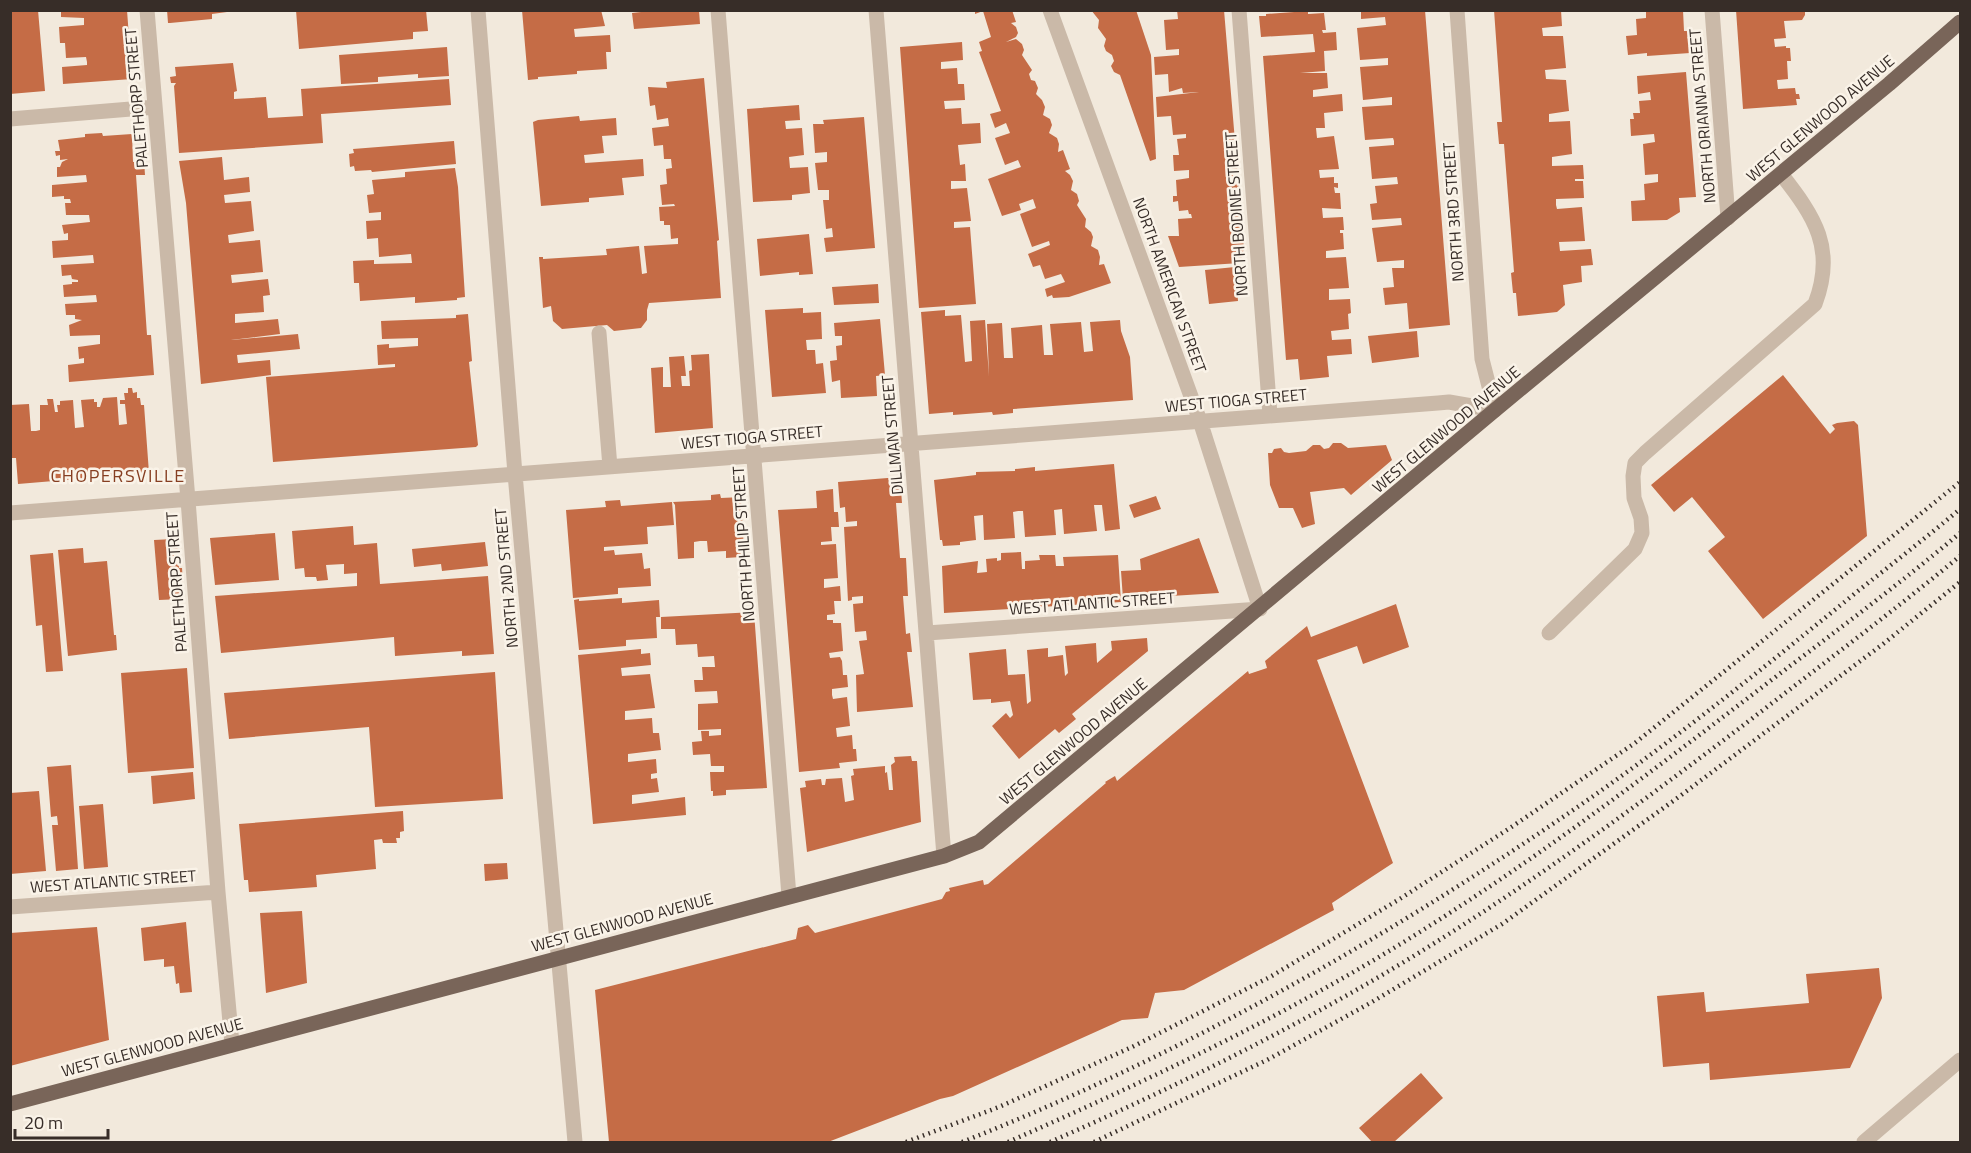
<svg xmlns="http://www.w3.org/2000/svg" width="1971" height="1153" viewBox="0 0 1971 1153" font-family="'Titillium Web',sans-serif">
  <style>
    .building { fill: #c56c46 }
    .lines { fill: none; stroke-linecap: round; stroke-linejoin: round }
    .minor { stroke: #cab9a8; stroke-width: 15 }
    .major { stroke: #796559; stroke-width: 15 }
    .rail { stroke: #372d28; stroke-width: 4.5; stroke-dasharray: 1.5 4.5; stroke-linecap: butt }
    .labels { text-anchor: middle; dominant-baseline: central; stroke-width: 5; stroke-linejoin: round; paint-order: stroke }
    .street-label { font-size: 16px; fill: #372d28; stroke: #faf3e8 }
    .neighbourhood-label { font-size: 18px; letter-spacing: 1.5px; fill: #863e21; stroke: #faf3e8 }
  </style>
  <rect width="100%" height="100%" fill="#f2e9dc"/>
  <path class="building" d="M10 10H38L45 91 10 94Z
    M61 10H127L132 79 63 84 62 67 87 65V62L86 57 66 58 65 43H60L59 27 84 25V18L61 17Z
    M167 10H227V12L212 14V19L170 23H168Z
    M296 10H426L428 31 413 32V39L299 49Z
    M522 10H601L605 26 574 29 575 37 610 35 611 52H606L607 69 577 71V74L538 77V79L528 80Z
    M659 10H699L700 24 634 29 632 13Z
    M975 10H1012L1016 22 1011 23 1016 27 1018 33 1016 37 1006 42 1016 39 1022 44 1024 50 1022 55 1032 70 1029 74 1031 80 1035 81 1038 88 1036 94 1042 100 1045 107 1043 115 1050 119 1052 125 1049 133 1057 138 1059 144 1058 152 1063 150 1070 169 1065 171 1070 175 1073 181 1071 190 1077 194 1079 201 1077 205 1086 219 1085 227 1091 232 1093 237 1091 246 1098 250 1100 257 1099 265 1104 264 1111 283 1069 297 1053 298 1052 295 1047 297 1045 289 1065 282 1061 274 1045 279 1040 265 1033 267 1028 254 1050 245 1049 241 1032 247 1025 228 1020 214 1036 208 1033 199 1019 204 1021 210 1002 216 988 179 1021 167 1018 160 1005 165 995 138 1010 133 1006 123 995 128 990 114 1001 111 979 52 982 51 979 42 991 37 983 11 975 14Z
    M1091 10H1136L1151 55 1156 159 1150 161 1120 75 1114 72 1111 66 1114 61 1112 55 1106 51 1104 46 1106 39 1098 28 1099 20Z
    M1177 10H1224L1244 249 1240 263 1179 267 1168 236H1179L1178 219 1192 218 1191 214H1189L1188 210 1179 211 1178 201 1173 202V196H1177L1176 180 1189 178V170L1174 171 1173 155H1179L1177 139 1186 138V134L1173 135 1171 116 1157 117 1156 97 1199 92 1183 93 1182 88 1169 92 1168 74 1155 75 1154 57 1179 55V49L1166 50 1164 20 1178 19Z
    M1361 10H1425L1450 325 1409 329 1407 303 1385 305 1383 288 1394 287 1392 268H1404V260L1377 262 1372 228 1402 225 1401 218 1372 220 1370 204 1377 203 1375 186 1398 184 1397 177 1372 179 1369 147 1394 145V141L1393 138 1365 140 1362 107 1392 105V97L1363 100 1360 67 1388 65V58L1360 60 1357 28 1386 25 1385 17 1361 19Z
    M1494 10H1561L1562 26 1542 28 1543 36H1563L1566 68 1545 70 1546 79 1566 80 1569 111 1549 114V122L1570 121 1572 154 1552 157V166L1583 165 1584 179H1575V181H1583L1584 198 1556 199V205L1557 209 1582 207 1585 241 1559 242 1560 251 1591 249 1593 265 1581 266 1582 282 1563 285 1565 305 1557 312 1518 316 1516 293H1513L1511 273 1514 272 1504 144H1499L1497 122H1502Z
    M1646 10H1683L1684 31H1688L1690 53 1647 56V53L1628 55 1626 36 1637 35 1636 19 1646 18Z
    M1736 10H1805V15L1802 20 1784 21 1786 38 1774 39 1775 47 1786 46V48H1790L1791 61H1787L1788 79 1777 80 1778 89 1795 88 1796 94H1799L1800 99H1796L1797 105 1743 109Z
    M1308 11V14L1324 13 1326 30H1322L1323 33 1336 32 1337 50 1324 51 1325 71 1300 73H1327L1328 88 1313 90V97L1342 94 1343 111 1324 113 1325 128H1316L1317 138 1334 136 1339 169 1319 170 1320 178 1334 177V183H1338V188L1334 187 1335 193H1340L1341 209 1322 208 1323 218 1343 217 1344 230H1340V233H1343L1344 249 1326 251V258L1346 257 1349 288 1329 289V300L1350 299 1351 313 1348 314 1349 329 1331 331 1332 340 1351 339 1352 354 1327 356 1329 377 1300 380 1298 359 1286 360 1263 56 1315 52 1313 34 1261 37 1259 16H1266V14Z
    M962 42 963 60 941 62V69L957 68 958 84H964L965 100 944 101 945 109 961 108 962 124 980 123 981 143 958 145 960 165 965 164 966 181H951V189L967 188 971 221 954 222V228L970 227 976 304 919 308 900 47Z
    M447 47 449 76 418 78V74L378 77V82L341 84 339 55Z
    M233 63 237 91 234 92V99L266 97 268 118 303 116 301 89 449 79 451 105 321 114 323 143 179 153 174 86 176 83H171L170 77 176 76 175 67Z
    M1686 72 1696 197 1679 198 1680 212 1667 220 1632 221 1631 201 1645 200 1644 184 1658 182V174L1645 175 1643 144 1655 142 1654 134 1631 136 1630 119H1634L1633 113H1640L1639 101 1651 100 1650 92 1638 94 1637 76Z
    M704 78 719 240 717 241 721 298 649 303 647 310V320L641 328 614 331 607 325 562 329 553 321 551 306 543 308 539 257H543V259L607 255 606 249 639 246 642 274 647 273 644 246 678 244V238L671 239 670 225H664V221H660L659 207 675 206 674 204 662 205 660 185 667 184 666 169 672 168 671 159H664L663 145 654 146 652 128 669 126 668 118 657 120 655 105 650 106 648 87 667 88 666 82Z
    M799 105 800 120 785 121 786 129 802 128 804 155 789 157 790 168 808 167 810 193 792 195V200L753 202 747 109Z
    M579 116 580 121 616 118 617 135 602 136 604 153 584 155 585 163 643 159 644 176 622 178 624 195 589 198V202L541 206 533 122 538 120Z
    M864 117 875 248 826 252 824 238 833 237 832 228 826 229 823 200H829V190H818L815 163 827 162V152L815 153 813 124H824L823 120Z
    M102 133 103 136 132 134 133 162 144 161 145 175H136L147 335H151L154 375 69 382 68 365 84 363V358L79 359 78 347 100 344V335L70 336 69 325 82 320 75 319V315H66L65 304 97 302 96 295 64 297 63 285 72 284V282H78V280L72 279 71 275 62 276 61 265 94 263 93 255 53 258 52 241 68 240V233L64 234 62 225 90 222 89 215H66L65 203H71L70 199H64V196L52 197V185L87 182 86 175 57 177V167H60L62 162 68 159 60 160V155L56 156 55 151H60L58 140 85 137V134Z
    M454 141 456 164 372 172 371 170 355 171 354 166 350 167 349 154 354 153 353 149Z
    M222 157 224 180 249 177 250 192 224 195 225 203 251 201 254 231 228 235 229 243 260 240 263 272 231 275 232 283 268 279 270 295 263 296 264 312 235 314V323L278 319 280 334 231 340 298 334 300 349 237 355 238 363 270 360 271 375 201 384 186 203 179 161Z
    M455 168 458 187 465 297 457 298V300L415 303V297L360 301 359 283H354L353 261 374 260V264L412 263 411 254 379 257 378 238 367 239 366 221 381 220V212L369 213 367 195 374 194 372 180 405 177V172Z
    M809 234 813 274 799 275V272L760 276 757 239Z
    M1235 267 1238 301 1209 304 1205 270Z
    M878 284 879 303 834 305 832 287Z
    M803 308V313L821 312 822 339 806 340 807 350H815L816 364 823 363 826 393 772 397 765 310Z
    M945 310V316L961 315 965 362 972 361 970 321 985 320 989 376 987 324 1002 323 1004 358H1013L1011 328 1042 325 1044 355H1053L1050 324 1081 322 1084 352 1093 351 1090 322 1120 320 1121 331 1130 357 1133 400 1013 409V413L993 415 992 412 953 415V412L929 414 921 312Z
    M468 314 472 361 469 362 478 445 476 447 273 462 266 377 395 367V364L378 365 377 345 389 344V348L418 346V338L382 339 381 321 456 318V315Z
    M880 319 885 375 876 376 877 396 841 398 840 380 832 382 830 361 837 360 836 346 842 345V336H835L834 323Z
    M1417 331 1419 357 1372 363 1368 336Z
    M709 354 713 428 655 433 651 368 663 367V387H671L669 357 684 356 686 376H681L682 386H690L689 371 692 370 691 355Z
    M1783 375 1830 434 1835 429 1832 425 1837 423 1854 421 1858 425 1867 536 1763 619 1708 551 1725 537 1692 497 1674 512 1651 485Z
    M128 388H132L133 393 137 392V398H140L141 405H144L149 473 18 484 16 458H10V405L29 404 31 431H36L40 430V405H48L47 399H53L55 412H58L57 405H60V401L73 400 75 428 84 427 81 400 94 399V402H97V407H100L103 398 117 397 119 425 127 424 125 404H120V400H125L124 393H128Z
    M1333 443H1341L1348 448 1386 445 1392 460 1351 495 1344 488 1310 492 1315 524 1302 528 1293 508H1279L1270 485 1268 453H1272L1274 449 1281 448 1284 452 1289 453 1306 451 1313 445H1320L1324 449 1329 448Z
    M1114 464 1120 529 1105 531 1102 505H1094L1097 531 1064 534 1062 509 1054 510 1056 535 1025 537 1023 511H1018L1013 512 1015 538 984 540 983 515 974 516 976 540 960 542V545L943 546 942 540H940L934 480 976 475V472L1015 471V469L1035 467V471Z
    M900 477 902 503H896L900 558H906L908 596H903L906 634 910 633 912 652H907L913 707 857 712 856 675 864 674 859 641 867 640 866 631 855 632 853 604 863 603V596L852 597V600L848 601 844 527 857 526V521L846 522 845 507 840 508 838 482Z
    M833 489 834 512H838L839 527H831L832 541 821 542V545L836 544 838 578 824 579V588L840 586 841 601H834L835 614 827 615V620H833V623H841L843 651 829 653 830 658 840 657 842 661 843 675H847L848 687 832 689V695L833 699 847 697 850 726 836 728 837 737 852 735 853 749H856L857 761 839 763 840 768 799 772 778 510 817 508 816 491Z
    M720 494 721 498 742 497 743 500H741L744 549 740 550 741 557 726 558V551L708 552 707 541H700L694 542V558L678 559 675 505 673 502 711 500V495Z
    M1156 496 1161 509 1134 518 1129 505Z
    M620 500 621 506 672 502 674 525 647 527 648 544 604 547V551L614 550 615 555 642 553 644 569 650 568 651 586 618 588V594L573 598 566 510 606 507 605 501Z
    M353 526 354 545 377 543 380 584 488 576 494 654 462 656V651L395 656 394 637 221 653 215 596 357 586V573L344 574V564L326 565 328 580 317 581 316 577H305L304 568 295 569 292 531Z
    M275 533 279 580 215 585 210 538Z
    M1199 538 1219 593 1123 599 1121 571 1141 570 1140 559Z
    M174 539V541H177L179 568H182L183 582H180L182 599 159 600 154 540Z
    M485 542 488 566 442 571 441 564 414 567 412 549Z
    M83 548 84 563 107 561 114 635H116L117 650 68 656 58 550Z
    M1021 552 1022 569H1025V561L1040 560 1039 555H1055L1056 566H1064L1063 557 1118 555 1121 602 944 613 942 566 978 561 977 573 987 572 986 559 997 558V561L1001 560V553Z
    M53 553 63 671 46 672 42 625 36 626 30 555Z
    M622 598V603L659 600 660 617H656L657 638 626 640V646L579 650 574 600 579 599V601Z
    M1396 604 1409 647 1363 664 1357 646 1317 660 1393 863 1332 903 1334 910 1184 990 1155 993 1148 1018 1122 1020 953 1096 940 1099 828 1142H609L595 990 796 939 798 928 808 925 815 933 942 899 946 892 950 891 949 888 983 880 984 885 988 884 1106 783 1105 782 1115 776 1117 781 1248 671 1249 674 1267 668 1265 661 1307 626 1311 637Z
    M754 612 767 788 726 790V795L713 796V791H711L710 772H724V766H711L710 754 693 755 692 742 702 741 701 731H709V736L721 735V729L698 730V704L718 703 717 691 695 692 694 680H703L702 667H715L714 656 698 657 697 644 676 645 675 629H661V617Z
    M1147 638 1148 651 1072 714 1076 719 1059 733 1055 729 1019 759 992 726 1006 713 1010 718 1013 715 1010 701 991 703V699L973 700 969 653 1006 649 1008 675 1025 674 1027 704 1031 701 1027 650 1048 648V657L1063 655 1065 676 1068 673 1065 646 1096 643 1097 663 1112 650 1111 641Z
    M641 649V654L650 653 651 665 621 668 622 676 650 674 655 708 625 711V720L652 718 653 733H659L661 750 628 754V762L656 759 657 773 651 774V779L657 778 659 792 632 795V804L685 797 686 815 593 824 578 655Z
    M187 668 194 768 128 773 121 673Z
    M495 672 503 799 375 807 369 727 229 739 224 693Z
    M911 756 912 761H917L921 822 807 852 800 788 806 787 805 781 821 779 822 785H825L826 779 842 778 845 802 854 800 851 776 854 775 853 769 885 766V773L887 772 889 790H893L891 765 895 762 894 757Z
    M71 765 78 869 56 871 52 825H58L57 816 51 817 47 767Z
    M193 772 195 799 153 804 151 776Z
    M39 791 46 871 10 874V793Z
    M103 804 108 867 84 869 79 806Z
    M403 811 404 831 400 832V838H396L397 843H383L382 839 374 840 376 869 316 875 317 887 249 892 248 880H244L239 824Z
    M507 863 508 879 485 881 484 864Z
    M302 911 307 983 266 993 260 913Z
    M186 922 192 992 180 993 179 983 176 984 174 966 164 967V959L144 961 141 928Z
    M97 927 109 1040 10 1066V933Z
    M1879 968 1882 998 1850 1068 1710 1080 1709 1063 1663 1067 1657 996 1704 992 1706 1012 1809 1003 1806 974Z
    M1421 1073 1443 1098 1394 1142H1372L1359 1128Z"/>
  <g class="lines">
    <path class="minor" d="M147 10 188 500 218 892 232 1044
      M478 10 515 474 575 1142
      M718 10 789 896
      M876 10 944 856
      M1239 10 1270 415
      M1712 10 1728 218
      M10 119 155 107
      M599 333 610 467
      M10 513 1438 403 1449 402 1495 410 1482 359 1457 10
      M927 633 1260 609 1200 421 1050 10
      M1549 633 1635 549 1642 533 1641 518 1634 498 1633 476 1635 463 1645 453 1815 304C1836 249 1815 217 1781 174
      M10 907 218 892
      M1864 1142 1960 1060"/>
    <path class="major" d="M10 1104 944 856 979 842 1495 410 1889 84 1960 22"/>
    <path class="rail" d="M906 1142 999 1107 1132 1047 1270 977 1398 900 1510 828 1635 743 1960 482
      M962 1142C1178 1057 1388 938 1579 806 1676 739 1767 665 1858 591 1892 564 1927 537 1960 509
      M1008 1142C1124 1091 1240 1037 1350 974 1489 894 1617 798 1744 701 1817 645 1890 592 1960 533
      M1050 1142C1155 1096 1258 1046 1358 989 1494 911 1621 818 1745 724 1817 668 1890 614 1960 556
      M1094 1142 1267 1060 1372 1002 1502 924 1676 799 1883 644 1960 582"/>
  </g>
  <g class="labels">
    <g class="street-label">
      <text transform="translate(136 98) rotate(-95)">PALETHORP STREET</text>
      <text transform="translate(1702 116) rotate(-95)">NORTH ORIANNA STREET</text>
      <text transform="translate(1820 118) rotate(-40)">WEST GLENWOOD AVENUE</text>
      <text transform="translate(1453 212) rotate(-94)">NORTH 3RD STREET</text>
      <text transform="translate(1236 214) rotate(-94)">NORTH BODINE STREET</text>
      <text transform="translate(1170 285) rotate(70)">NORTH AMERICAN STREET</text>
      <text transform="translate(1236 400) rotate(-5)">WEST TIOGA STREET</text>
      <text transform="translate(1446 429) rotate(-40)">WEST GLENWOOD AVENUE</text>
      <text transform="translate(892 435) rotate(-95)">DILLMAN STREET</text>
      <text transform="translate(752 437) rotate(-5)">WEST TIOGA STREET</text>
      <text transform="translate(743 544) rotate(-94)">NORTH PHILIP STREET</text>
      <text transform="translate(506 578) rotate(-95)">NORTH 2ND STREET</text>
      <text transform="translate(176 582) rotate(-94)">PALETHORP STREET</text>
      <text transform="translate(1092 603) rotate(-4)">WEST ATLANTIC STREET</text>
      <text transform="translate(1073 741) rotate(-40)">WEST GLENWOOD AVENUE</text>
      <text transform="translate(113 881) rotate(-4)">WEST ATLANTIC STREET</text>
      <text transform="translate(622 922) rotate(-15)">WEST GLENWOOD AVENUE</text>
      <text transform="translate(152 1047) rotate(-15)">WEST GLENWOOD AVENUE</text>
    </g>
    <g class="neighbourhood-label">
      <text x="118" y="475">CHOPERSVILLE</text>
    </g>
  </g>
  <rect width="1971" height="1153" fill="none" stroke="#372d28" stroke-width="24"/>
  <path d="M15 1129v9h93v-9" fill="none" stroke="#372d28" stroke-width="3"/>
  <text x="24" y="1129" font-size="18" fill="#372d28" stroke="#faf3e8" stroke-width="4.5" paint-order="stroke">20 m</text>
</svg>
